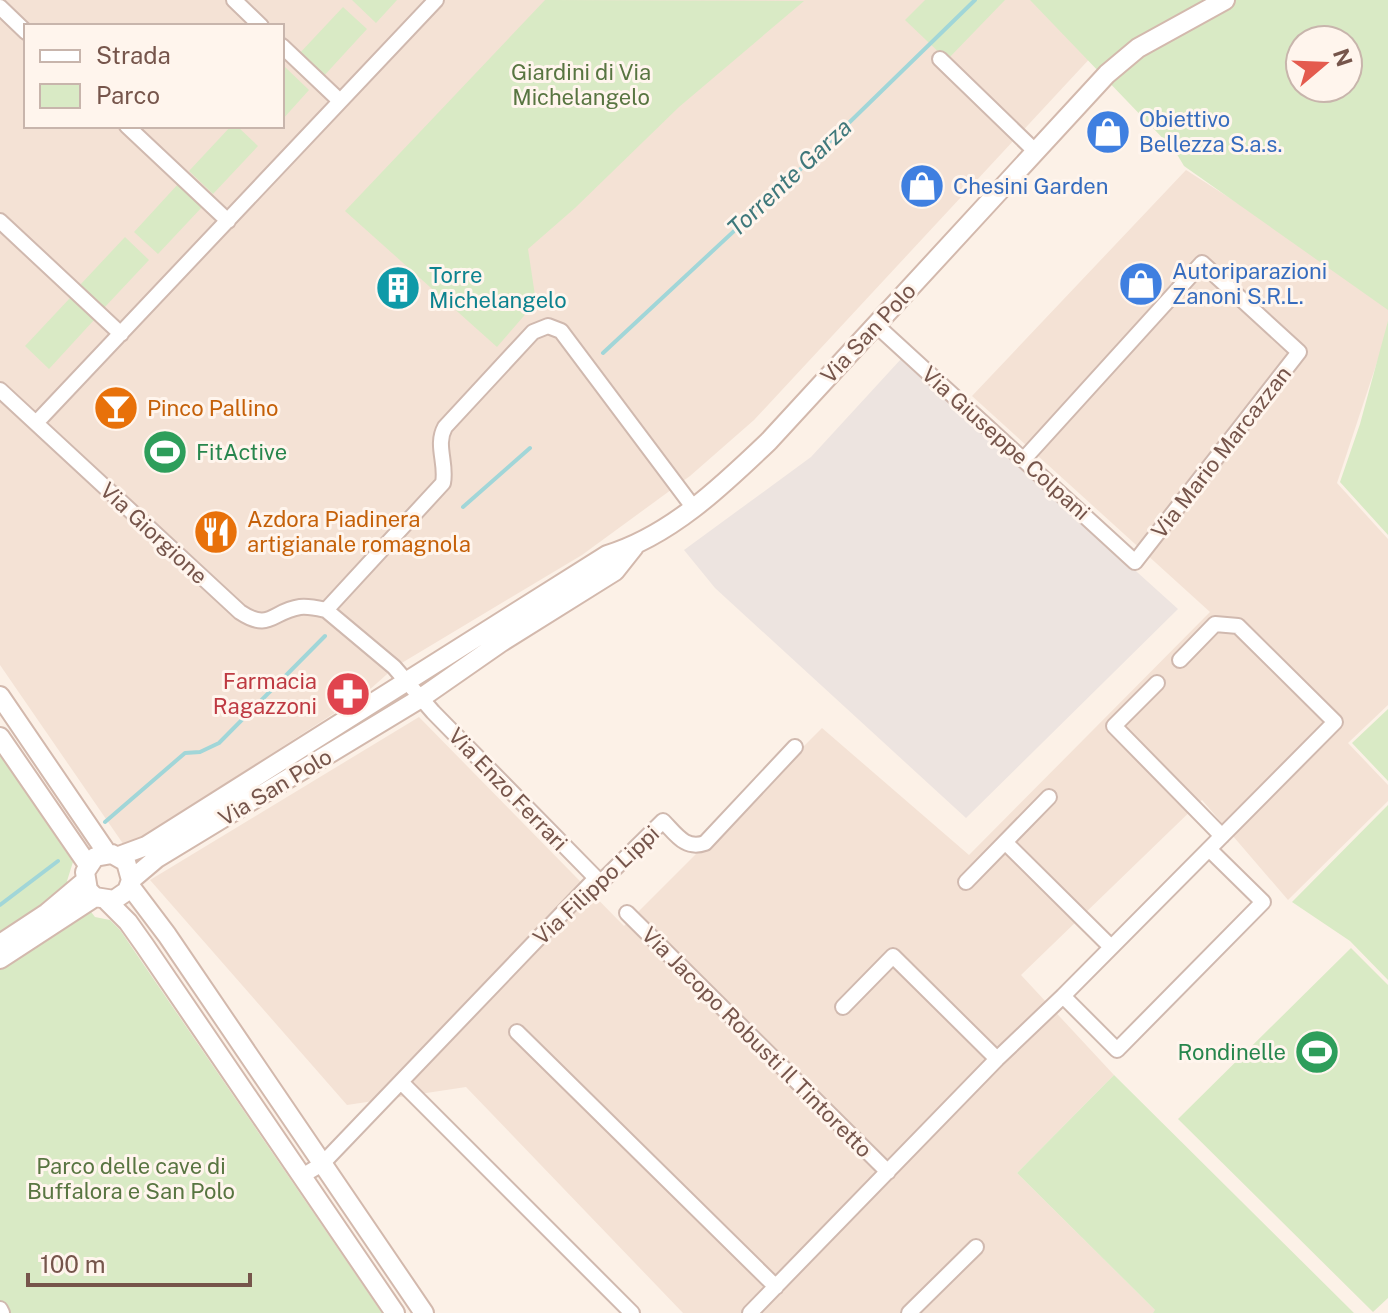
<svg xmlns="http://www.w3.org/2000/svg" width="1388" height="1313" viewBox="0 0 1388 1313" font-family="'Public Sans',sans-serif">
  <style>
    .residential { fill: #f4e2d5; fill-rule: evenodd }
    .industrial { fill: #ede4e0 }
    .green { fill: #d9eac5; fill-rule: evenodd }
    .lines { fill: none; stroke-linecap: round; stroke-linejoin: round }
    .stream { stroke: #a1d6d8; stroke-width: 4 }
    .street-casing { stroke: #d0b9af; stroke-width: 18 }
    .secondary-casing { stroke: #d3b9ad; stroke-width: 22 }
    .street { stroke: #fff; stroke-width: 14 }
    .secondary { stroke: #fff; stroke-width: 18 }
    .labels { text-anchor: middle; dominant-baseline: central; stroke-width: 6; stroke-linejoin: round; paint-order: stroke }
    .park-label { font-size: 22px; fill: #587541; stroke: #fff5ed }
    .shop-label { font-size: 22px; fill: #366cbe; stroke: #fff5ed; text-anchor: start }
    .culture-label { font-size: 22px; fill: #0d838f; stroke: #fff5ed; text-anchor: start }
    .street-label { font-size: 22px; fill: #76554b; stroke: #fff5ed }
    .food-label { font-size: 22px; fill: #c56008; stroke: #fff5ed; text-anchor: start }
    .leisure-label { font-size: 22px; fill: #27864d; stroke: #fff5ed; text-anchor: start }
    .health-label { font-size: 22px; fill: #be3a42; stroke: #fff5ed; text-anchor: end }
    .water-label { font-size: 24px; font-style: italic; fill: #3f787b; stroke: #fff5ed }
  </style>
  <rect width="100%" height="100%" fill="#fcf1e7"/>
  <path class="residential" d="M0 0H1050L1094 54 754 420 690 476 582 555 395 667 367 692 126 848 0 665ZM26 26H282V126H26Z
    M1186 170 1388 299V329L1337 483 1388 539V705L1348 743 1388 785V801L1288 900 1202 800 1021 975 1114 1075 1017 1173 1156 1311 1153 1313H683L466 1087 347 1105 150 880 419 717 624 926 822 728 969 855 1210 612 972 396Z"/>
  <path class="industrial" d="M901 359 1178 609 966 818 715 588 684 550 811 457Z"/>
  <path class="green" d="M352 0H397L376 23Z
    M545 0 804 1 679 107 575 208 528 249 536 302 497 347 345 211Z
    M925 0H1005L947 60 905 20Z
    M1030 0H1388V310L1184 166 1175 151ZM1300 40H1348V88H1300Z
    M343 7 367 29 322 78 298 55Z
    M285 67 309 90 282 120V71Z
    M231 126H237L258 146 213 194 189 171Z
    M179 183 203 206 158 254 134 232Z
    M125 237 149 260 104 308 80 285Z
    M70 298 94 320 49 369 25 346Z
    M1388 321V535L1340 482 1360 424Z
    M1388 709V781L1352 743Z
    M0 755 73 862 67 881 95 917 110 920 120 930 382 1313H0Z
    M1388 805V980L1350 941 1292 902Z
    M1351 948 1388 985V1298L1373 1312 1178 1119Z
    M1114 1075 1354 1313H1153L1155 1310 1017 1173Z"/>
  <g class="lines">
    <path class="stream" d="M603 353 820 151 975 0
      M463 507 530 448
      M105 822 185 753 200 752 219 743 325 636
      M0 905 58 861"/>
    <g class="street-casing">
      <path id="street" d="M234 0 261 26
        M0 7 26 32
        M282 46 340 101
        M940 59 1036 152
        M127 126 228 221
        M0 221 121 334
        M876 325 1135 562 1299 352 1202 263 1024 459
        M0 390 240 612C270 632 272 611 300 607 309 606 317 608 326 610L394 667 433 712 596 878
        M36 423 436 0
        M326 610 443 483C447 463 435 445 445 427L533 332 548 326 561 331 693 507
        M1157 683 1114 726 1222 836
        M1005 842 1111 947
        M596 878 600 883 663 821C676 834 685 850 705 843L795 747
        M966 882 1049 797
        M627 913 888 1172
        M1063 996 1117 1050 1263 902 1209 849
        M843 1007 893 956 997 1059
        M517 1032 776 1287
        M401 1082 632 1313
        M302 1176 322 1164 596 878
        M0 1309 2 1313
        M750 1313 997 1059 1063 996 1335 722 1238 626 1215 624 1180 660
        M909 1313 976 1247"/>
    </g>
    <g class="secondary-casing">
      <path id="secondary" d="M0 696 107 853
        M0 737 88 865
        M119 856 146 846 607 555C670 536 722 486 769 441L1107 74 1138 48 1225 0
        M131 880 126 862 112 854 95 857 85 872 88 890 95 897 114 900 127 891 131 880 157 858 421 698 500 643 615 571 634 547
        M130 886 167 935 424 1313
        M107 901 128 922 145 946 395 1313
        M0 944 47 913 85 881
        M0 959 95 897"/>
    </g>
    <use href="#street" class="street"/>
    <use href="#secondary" class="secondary"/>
  </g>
  <defs>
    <g id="shop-disc" transform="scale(2.3)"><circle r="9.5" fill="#3f7fe0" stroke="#fff5ed"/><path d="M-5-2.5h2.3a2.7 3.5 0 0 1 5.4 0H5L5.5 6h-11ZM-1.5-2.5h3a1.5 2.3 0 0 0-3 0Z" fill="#fff"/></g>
    <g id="building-disc" transform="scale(2.3)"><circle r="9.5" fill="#0f9aa8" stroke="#fff5ed"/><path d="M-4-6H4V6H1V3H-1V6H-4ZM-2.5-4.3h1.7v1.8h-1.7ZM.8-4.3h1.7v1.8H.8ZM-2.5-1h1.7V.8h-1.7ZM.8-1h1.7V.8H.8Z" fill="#fff"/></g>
    <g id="bar-disc" transform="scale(2.3)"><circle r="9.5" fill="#e8710a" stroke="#fff5ed"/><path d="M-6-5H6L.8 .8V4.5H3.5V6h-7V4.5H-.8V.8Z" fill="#fff"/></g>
    <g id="stadium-disc" transform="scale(2.3)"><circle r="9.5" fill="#2e9e5b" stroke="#fff5ed"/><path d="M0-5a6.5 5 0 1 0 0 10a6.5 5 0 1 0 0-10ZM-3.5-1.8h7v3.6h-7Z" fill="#fff"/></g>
    <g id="restaurant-disc" transform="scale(2.3)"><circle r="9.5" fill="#e8710a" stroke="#fff5ed"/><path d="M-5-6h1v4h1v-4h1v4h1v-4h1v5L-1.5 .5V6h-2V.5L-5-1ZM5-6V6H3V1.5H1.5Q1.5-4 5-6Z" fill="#fff"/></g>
    <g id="pharmacy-disc" transform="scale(2.3)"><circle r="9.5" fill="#e0444e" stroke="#fff5ed"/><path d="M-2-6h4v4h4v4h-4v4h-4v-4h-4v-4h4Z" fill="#fff"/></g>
  </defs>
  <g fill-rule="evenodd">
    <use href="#shop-disc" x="1108" y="132"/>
    <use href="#shop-disc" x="922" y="186"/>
    <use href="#shop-disc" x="1141" y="284"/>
    <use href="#building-disc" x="398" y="288"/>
    <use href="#bar-disc" x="116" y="408"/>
    <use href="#stadium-disc" x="165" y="452"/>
    <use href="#restaurant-disc" x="216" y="532"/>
    <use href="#pharmacy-disc" x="348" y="694"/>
    <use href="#stadium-disc" x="1317" y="1052"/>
  </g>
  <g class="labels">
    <g class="park-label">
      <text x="581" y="72">Giardini di Via<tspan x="581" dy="25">Michelangelo</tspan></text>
      <text x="131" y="1166">Parco delle cave di<tspan x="131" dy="25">Buffalora e San Polo</tspan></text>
    </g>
    <g class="shop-label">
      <text x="1139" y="119">Obiettivo<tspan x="1139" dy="25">Bellezza S.a.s.</tspan></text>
      <text x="953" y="186">Chesini Garden</text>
      <text x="1172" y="271">Autoriparazioni<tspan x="1172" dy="25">Zanoni S.R.L.</tspan></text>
    </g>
    <g class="culture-label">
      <text x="429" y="275">Torre<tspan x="429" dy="25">Michelangelo</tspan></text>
    </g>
    <g class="street-label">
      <text transform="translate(868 333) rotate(-47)">Via San Polo</text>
      <text transform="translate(1006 443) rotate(42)">Via Giuseppe Colpani</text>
      <text transform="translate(1221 452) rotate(-52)">Via Mario Marcazzan</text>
      <text transform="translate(154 533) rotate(43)">Via Giorgione</text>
      <text transform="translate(275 787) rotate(-31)">Via San Polo</text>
      <text transform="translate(508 789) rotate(46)">Via Enzo Ferrari</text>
      <text transform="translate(596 885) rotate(-43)">Via Filippo Lippi</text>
      <text transform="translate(757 1042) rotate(45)">Via Jacopo Robusti Il Tintoretto</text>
    </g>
    <g class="food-label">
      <text x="147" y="408">Pinco Pallino</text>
      <text x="247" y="519">Azdora Piadinera<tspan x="247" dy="25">artigianale romagnola</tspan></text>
    </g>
    <g class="leisure-label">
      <text x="196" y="452">FitActive</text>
      <text x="1286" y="1052" text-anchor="end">Rondinelle</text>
    </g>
    <g class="health-label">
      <text x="317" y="681">Farmacia<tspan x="317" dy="25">Ragazzoni</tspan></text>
    </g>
    <g class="water-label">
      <text transform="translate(789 177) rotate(-43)">Torrente Garza</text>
    </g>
  </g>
  <rect x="24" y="24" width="260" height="104" fill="#fff5ed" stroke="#c8b5ac" stroke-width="2"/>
  <rect x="40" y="50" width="40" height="12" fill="#ffffff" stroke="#c8b5ac" stroke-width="2"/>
  <text x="96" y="64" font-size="24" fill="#76554b">Strada</text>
  <rect x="40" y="84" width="40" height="24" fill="#d9eac5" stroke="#c8b5ac" stroke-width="2"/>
  <text x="96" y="104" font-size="24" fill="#76554b">Parco</text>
  <g transform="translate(1324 64) rotate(71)"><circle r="38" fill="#fff5ed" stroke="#c8b5ac" stroke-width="2"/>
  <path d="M0-6L14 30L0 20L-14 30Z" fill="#e45b4e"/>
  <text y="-12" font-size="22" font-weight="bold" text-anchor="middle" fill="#76554b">N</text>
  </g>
  <path d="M28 1273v12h222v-12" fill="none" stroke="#76554b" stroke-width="4"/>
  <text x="40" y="1273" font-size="24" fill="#76554b" stroke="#fff5ed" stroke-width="6" paint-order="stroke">100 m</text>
</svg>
